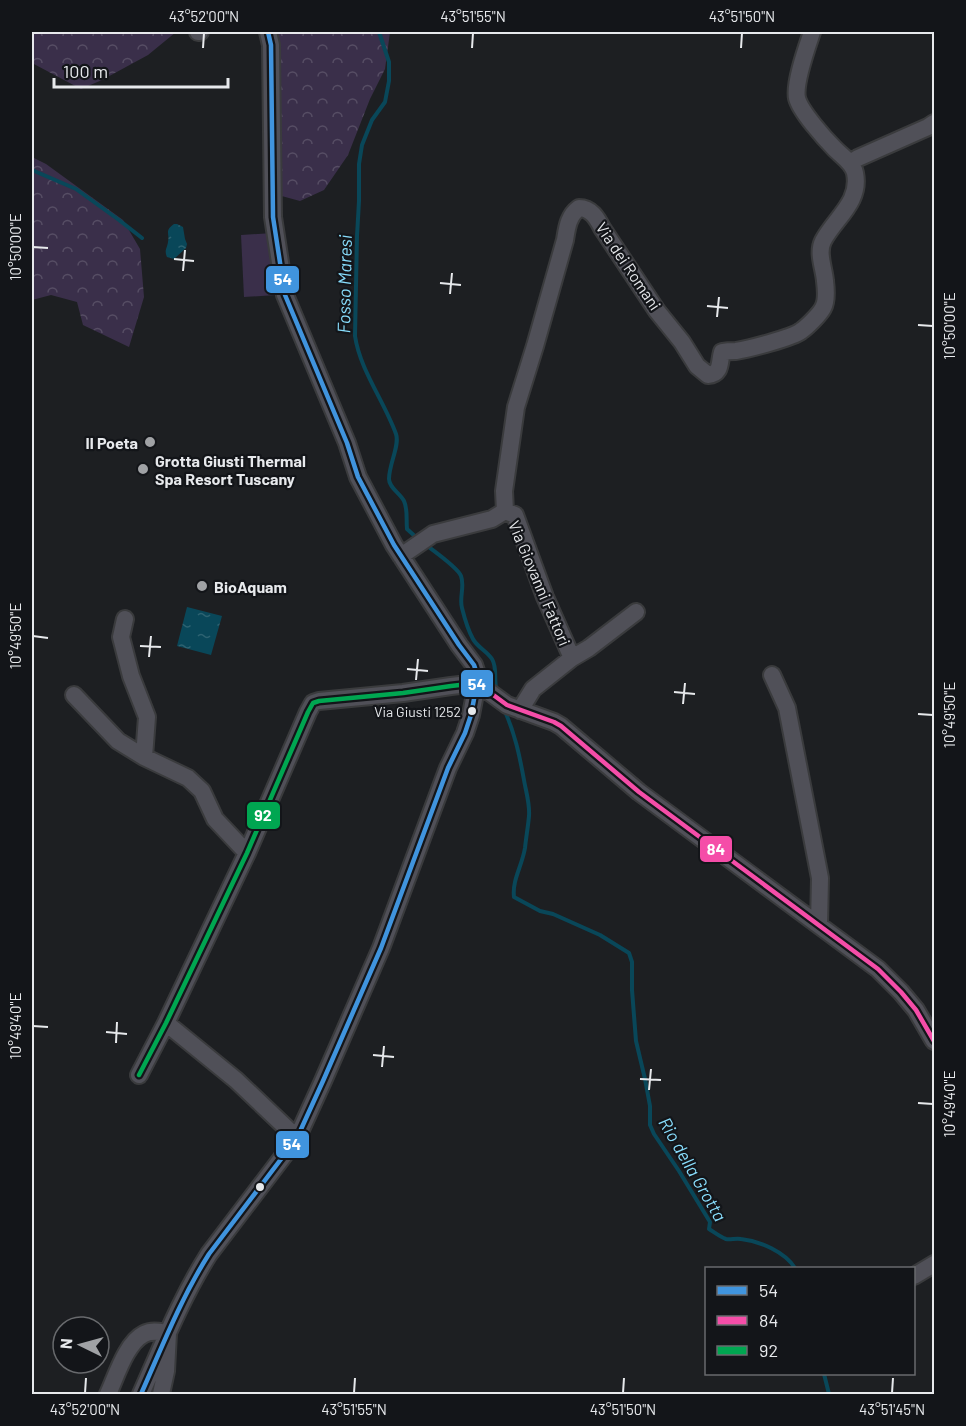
<svg xmlns="http://www.w3.org/2000/svg" width="966" height="1426" viewBox="0 0 966 1426" font-family="Barlow,sans-serif">
  <style>
    .forest { fill: url(#forest-crowns) }
    .park { fill: #3a2f4a }
    .water { fill: url(#water-ripples) }
    .lines { fill: none; stroke-linecap: round; stroke-linejoin: round }
    .stream { stroke: #094759; stroke-width: 4 }
    .minor-casing { stroke: #3a3b3d; stroke-width: 20 }
    .minor { stroke: #505058; stroke-width: 16 }
    .bus-1-casing { stroke: #131519; stroke-width: 9 }
    .bus-2-casing { stroke: #131519; stroke-width: 9 }
    .bus-3-casing { stroke: #131519; stroke-width: 9 }
    .bus-1 { stroke: #4094de; stroke-width: 4.5 }
    .bus-2 { stroke: #f54da8; stroke-width: 4.5 }
    .bus-3 { stroke: #00a651; stroke-width: 4.5 }
    .ticks { fill: none; stroke: #e7e9ec; stroke-width: 2 }
    .poi-dot { fill: #a0a2a5; stroke: #131519; stroke-width: 2 }
    .bus-dot { fill: #e7e9ec; stroke: #131519; stroke-width: 2 }
    .labels { text-anchor: middle; dominant-baseline: central; stroke-width: 4.5; stroke-linejoin: round; paint-order: stroke }
    .bus-label { font-size: 14px; fill: #e7e9ec; stroke: #131519; text-anchor: end }
    .street-label { font-size: 16px; fill: #e7e9ec; stroke: #131519 }
    .poi-label { font-size: 16px; font-weight: bold; fill: #e7e9ec; stroke: #131519; text-anchor: start }
    .water-label { font-size: 18px; font-style: italic; fill: #88ddfc; stroke: #131519 }
    .line-badge { stroke: #131519; stroke-width: 2 }
    .badge-label { font-size: 16px; text-anchor: middle; font-weight: bold; fill: #fff }
    .neatline { fill: none; stroke: #e7e9ec; stroke-width: 2 }
    .ticks-label { font-size: 15px; text-anchor: middle; fill: #e7e9ec }
  </style>
  <defs>
    <pattern id="forest-crowns" width="20" height="18" patternUnits="userSpaceOnUse" patternTransform="scale(1.5)"><rect width="20" height="18" fill="#3a2f4a"/><path d="M2 6a3 3 0 1 1 6 0M12 15a3 3 0 1 1 6 0" fill="none" stroke="#564d64"/></pattern>
    <pattern id="water-ripples" width="26" height="14" patternUnits="userSpaceOnUse" patternTransform="scale(1.5)"><rect width="26" height="14" fill="#094759"/><path d="M2 4q2-2 4 0t4 0M15 11q2-2 4 0t4 0" fill="none" stroke="#2d6271"/></pattern>
  </defs>
  <rect width="100%" height="100%" fill="#1d1f22"/>
  <path class="forest" d="M32 32H176L148 55 102 80 81 89 32 63Z
    M274 32H390L385 69 370 99 348 155 324 190 300 201 278 195 279 47Z
    M32 157 46 164 123 220 140 249 144 297 129 347 83 325 77 302 51 295 32 300Z"/>
  <path class="park" d="M273 233 276 295 244 297 241 235Z"/>
  <path class="water" d="M174 224H177L183 227 185 239 187 244 186 248 174 259 167 257C164 250 167 249 168 242 170 233 164 231 174 224Z
    M187 607 222 616 211 655 177 646Z"/>
  <g class="lines">
    <path class="stream" d="M379 32 389 62V81L385 102 372 120 362 145 359 164V201L357 236 355 336C360 370 384 401 396 434 400 445 389 464 389 479 389 488 400 493 404 501 408 509 406 520 407 529L418 539
      M32 170 76 189 119 220 142 238
      M426 545C434 551 458 568 461 576 465 586 459 598 462 608 464 616 469 632 473 639 477 647 487 651 492 659 498 669 493 681 497 691
      M504 709C515 734 519 753 524 780 526 792 530 804 529 816 528 827 526 838 525 848 522 866 512 880 514 897L540 911 553 914 600 935 629 953 632 962V990L636 1041 645 1079 650 1106V1125L654 1134 679 1171 710 1222 709 1229C714 1232 720 1237 726 1239 730 1240 736 1238 741 1239 760 1241 785 1252 795 1268
      M824 1374 829 1394"/>
    <g class="minor-casing">
      <path id="minor" d="M198 32H200
        M850 163 858 158 928 127 934 123
        M505 511 504 491 516 407 535 346 565 240C567 228 568 216 579 208 591 208 597 218 602 228L657 311 682 342 697 366 708 375C722 374 719 362 722 352 727 351 731 351 736 351 748 349 792 338 801 331 807 327 820 314 823 308 827 301 826 289 825 281 824 268 817 253 823 241 835 218 861 202 855 173 853 163 842 156 835 149 825 139 800 111 797 98 794 83 807 47 812 32
        M505 511 515 515 545 597 572 658
        M401 556 433 534 492 519 505 511
        M125 619 121 637 131 676 147 717 144 757
        M772 675 787 708 820 878 819 925
        M477 683 507 705 554 722 561 726 639 792 878 969 901 992 916 1010 934 1041
        M74 695 118 741 144 757 188 778 202 791 215 819 247 853
        M520 710 533 689 572 658 589 648 636 612
        M166 1023 236 1080 297 1138
        M139 1075 166 1023 247 853 308 712 313 703 319 701 403 693 451 686 477 683
        M914 1276 934 1264
        M108 1394C116 1377 126 1343 144 1334 152 1330 160 1332 168 1333L166 1371 161 1394
        M141 1394C162 1347 181 1298 209 1254L297 1138 323 1081 381 948 448 768 465 733 471 715 477 683V674L474 665 459 645 394 545 358 477 347 443 285 295 273 217 271 45 268 32"/>
    </g>
    <use href="#minor" class="minor"/>
    <g class="bus-1-casing">
      <path id="bus-1" d="M141 1394C162 1347 181 1298 209 1254L297 1138 323 1081 381 948 448 768 465 733 471 715 477 683V674L474 665 459 645 394 545 358 477 347 443 285 295 273 217 271 45 268 32"/>
    </g>
    <g class="bus-2-casing">
      <path id="bus-2" d="M477 683 507 705 554 722 561 726 639 792 878 969 901 992 916 1010 934 1041"/>
    </g>
    <g class="bus-3-casing">
      <path id="bus-3" d="M139 1075 166 1023 247 853 308 712 313 703 319 701 403 693 451 686 477 683"/>
    </g>
    <use href="#bus-1" class="bus-1"/>
    <use href="#bus-2" class="bus-2"/>
    <use href="#bus-3" class="bus-3"/>
  </g>
  <path class="ticks" d="M203 48 204 33M472 48 473 33M741 48 742 33M33 247 48 248M174 259 194 261M183 271 185 250M440 283 461 285M450 294 452 273M707 306 728 308M717 317 719 297M918 325 933 326M33 636 48 638M140 646 161 647M149 657 151 636M407 669 428 671M416 680 418 659M674 692 695 694M683 704 685 683M918 714 933 715M33 1026 48 1027M106 1032 127 1034M116 1043 117 1022M373 1055 394 1057M382 1067 384 1046M640 1079 661 1080M649 1090 651 1069M918 1103 933 1104M85 1393 86 1378M354 1393 355 1378M623 1393 624 1378M892 1393 893 1378"/>
  <g class="poi-dot">
    <circle cx="150" cy="442" r="6"/>
    <circle cx="143" cy="469" r="6"/>
    <circle cx="202" cy="586" r="6"/>
  </g>
  <g class="bus-dot">
    <circle cx="472" cy="711" r="5"/>
    <circle cx="260" cy="1187" r="5"/>
  </g>
  <g class="labels">
    <g class="bus-label">
      <text x="461" y="711">Via Giusti 1252</text>
    </g>
    <g class="street-label">
      <text transform="translate(629 266) rotate(56)">Via dei Romani</text>
      <text transform="translate(540 583) rotate(67)">Via Giovanni Fattori</text>
    </g>
    <g class="poi-label">
      <text x="138" y="442" text-anchor="end">Il Poeta</text>
      <text x="155" y="460">Grotta Giusti Thermal<tspan x="155" dy="18">Spa Resort Tuscany</tspan></text>
      <text x="214" y="586">BioAquam</text>
    </g>
    <g class="water-label">
      <text transform="translate(344 284) rotate(-89)">Fosso Maresi</text>
      <text transform="translate(693 1169) rotate(60)">Rio della Grotta</text>
    </g>
  </g>
  <g class="line-badge">
    <rect x="265" y="265" width="35" height="29" rx="6" fill="#4094de"/>
    <rect x="460" y="669" width="34" height="29" rx="6" fill="#4094de"/>
    <rect x="246" y="801" width="35" height="29" rx="6" fill="#00a651"/>
    <rect x="699" y="835" width="34" height="28" rx="6" fill="#f54da8"/>
    <rect x="275" y="1130" width="35" height="29" rx="6" fill="#4094de"/>
  </g>
  <g class="badge-label">
    <text x="283" y="285">54</text>
    <text x="477" y="690">54</text>
    <text x="263" y="821">92</text>
    <text x="716" y="855">84</text>
    <text x="292" y="1150">54</text>
  </g>
  <rect width="966" height="1426" fill="none" stroke="#131519" stroke-width="66"/>
  <rect x="705" y="1267" width="210" height="108" fill="#131519" stroke="#686a6d" stroke-width="1.5"/>
  <rect x="717" y="1286" width="30" height="9" fill="#4094de" stroke="#686a6d" stroke-width="1.5"/>
  <text x="759" y="1297" font-size="18" fill="#e7e9ec">54</text>
  <rect x="717" y="1316" width="30" height="9" fill="#f54da8" stroke="#686a6d" stroke-width="1.5"/>
  <text x="759" y="1327" font-size="18" fill="#e7e9ec">84</text>
  <rect x="717" y="1346" width="30" height="9" fill="#00a651" stroke="#686a6d" stroke-width="1.5"/>
  <text x="759" y="1357" font-size="18" fill="#e7e9ec">92</text>
  <g transform="translate(81 1345) rotate(275)"><circle r="28" fill="#131519" stroke="#686a6d" stroke-width="1.5"/>
  <path d="M0-4.5L10 22L0 15L-10 22Z" fill="#a0a2a5"/>
  <text y="-9" font-size="16" font-weight="bold" text-anchor="middle" fill="#e7e9ec">N</text>
  </g>
  <path d="M54 78v9h174v-9" fill="none" stroke="#e7e9ec" stroke-width="3"/>
  <text x="63" y="78" font-size="18" fill="#e7e9ec" stroke="#131519" stroke-width="4.5" paint-order="stroke">100 m</text>
  <rect x="33" y="33" width="900" height="1360" class="neatline"/>
  <g class="ticks-label">
    <text x="204" y="22">43°52'00"N</text>
    <text x="473" y="22">43°51'55"N</text>
    <text x="742" y="22">43°51'50"N</text>
    <text transform="translate(16 247) rotate(-90)" y="5">10°50'00"E</text>
    <text transform="translate(950 326) rotate(-90)" y="5">10°50'00"E</text>
    <text transform="translate(16 636) rotate(-90)" y="5">10°49'50"E</text>
    <text transform="translate(950 715) rotate(-90)" y="5">10°49'50"E</text>
    <text transform="translate(16 1026) rotate(-90)" y="5">10°49'40"E</text>
    <text transform="translate(950 1104) rotate(-90)" y="5">10°49'40"E</text>
    <text x="85" y="1415">43°52'00"N</text>
    <text x="354" y="1415">43°51'55"N</text>
    <text x="623" y="1415">43°51'50"N</text>
    <text x="892" y="1415">43°51'45"N</text>
  </g>
</svg>
